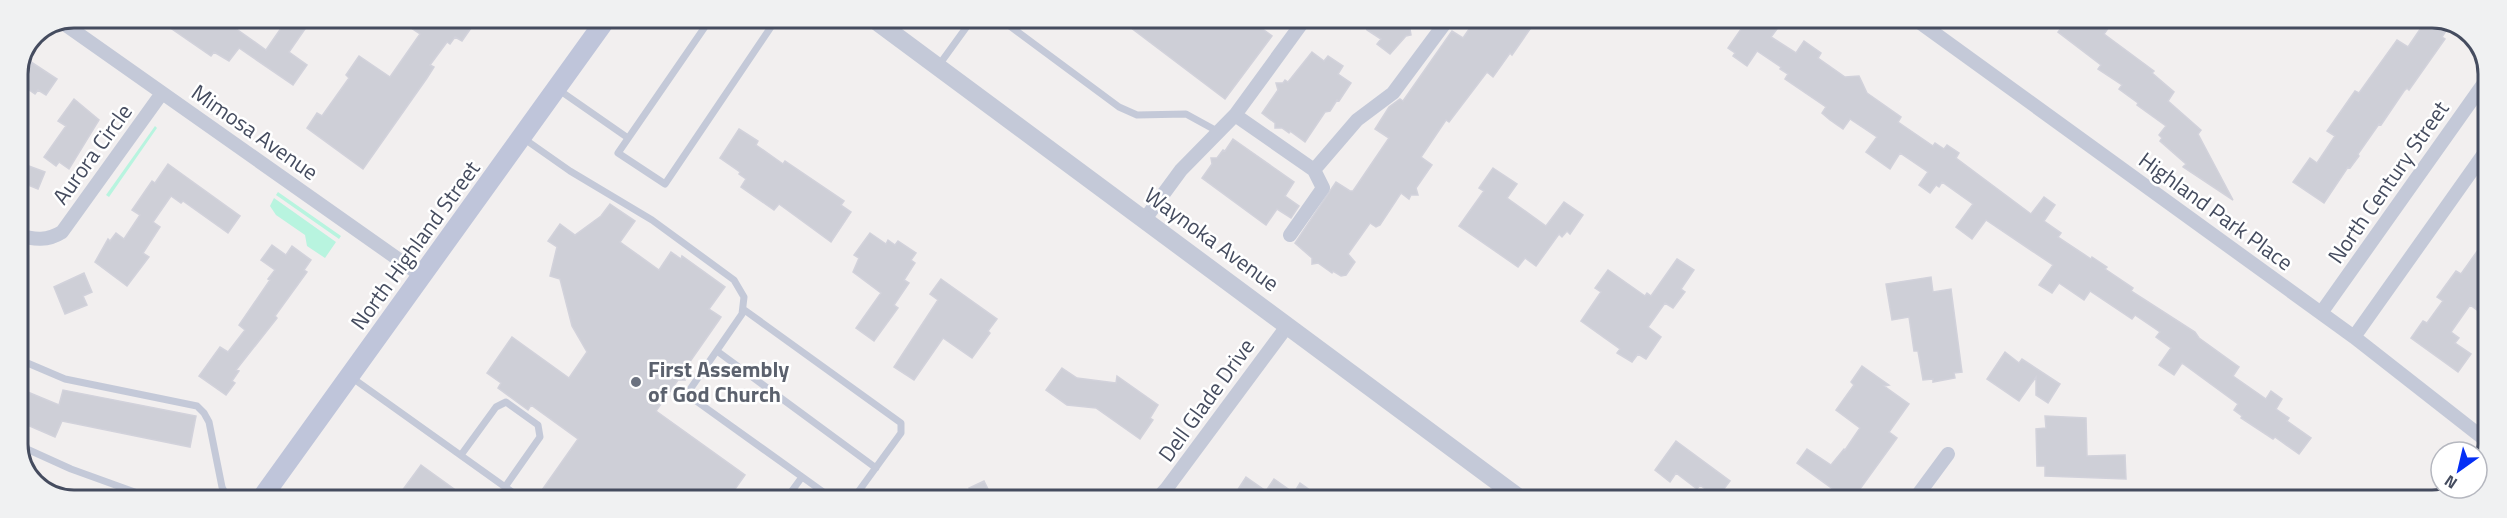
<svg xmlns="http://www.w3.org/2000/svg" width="2507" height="518" viewBox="0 0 2507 518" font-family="'Titillium Web',sans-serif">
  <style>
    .green { fill: #b8f4df }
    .building { fill: #cecfd7; stroke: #d2d2db; stroke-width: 1.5 }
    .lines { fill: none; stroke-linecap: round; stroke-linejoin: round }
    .service { stroke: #c4c9d8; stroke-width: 7 }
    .minor { stroke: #c4c9d8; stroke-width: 14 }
    .tertiary { stroke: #c4c9d8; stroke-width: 18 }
    .secondary { stroke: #bfc5da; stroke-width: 20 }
    .worship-dot { fill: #6b7280; stroke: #fff; stroke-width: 2 }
    .labels { text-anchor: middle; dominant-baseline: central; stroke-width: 5; stroke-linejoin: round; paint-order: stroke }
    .street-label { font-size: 22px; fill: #454c5f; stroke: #fff }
    .worship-label { font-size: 22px; font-weight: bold; fill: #5b616d; stroke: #fff; text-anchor: start }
    .rim { fill: none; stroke: #454c5f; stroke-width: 3 }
  </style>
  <rect width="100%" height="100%" fill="#f2efef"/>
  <path class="green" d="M155 126 157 128 109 197 106 195Z
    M278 192 341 236 339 239 276 195Z
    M274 198 336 242 325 258 307 246 305 235 276 215 270 206Z"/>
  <path class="building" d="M156 18H232L228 23 266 50 288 18 305 29 289 52 307 65 293 85 239 48 229 61 214 52 211 56Z
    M396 18H478L462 41 455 37 450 44 447 42 430 65 434 67 427 78 363 169 307 128 317 113 322 116 349 78 346 75 359 56 390 77 420 34Z
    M1118 18 1249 19 1272 36 1225 99Z
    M1363 19H1418L1410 29 1411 35 1406 36 1390 54 1377 44 1381 39 1367 30Z
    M1476 19H1537L1512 55 1510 53 1493 77 1487 72 1449 122 1446 120 1421 157 1432 165 1416 188 1418 195H1411L1409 199 1401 193 1380 225 1376 227 1370 223 1348 254 1355 262 1346 275 1341 276 1333 271 1332 273 1318 263 1312 264V258L1295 243 1336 182 1350 191H1353L1389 138 1375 129 1389 107 1400 99 1403 101 1452 31 1463 38Z
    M1748 19H1778L1773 26 1777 29 1771 37 1796 53 1804 41 1821 53 1818 58 1845 77 1859 76 1867 93 1901 117 1898 122 1933 146 1935 143 1944 149 1947 145 1959 153 1956 158 2031 214 2044 197 2055 205 2044 221 2061 233 2058 237 2091 259 2092 257 2107 267 2105 269 2133 288 2131 291 2195 332 2199 338 2239 367 2233 376 2266 399 2271 391 2282 399 2276 409 2289 418 2287 421 2311 438 2299 454 2275 437 2273 439 2241 418 2242 416 2234 410 2238 404 2182 363 2174 375 2159 365 2171 348 2156 337 2160 332 2135 315 2132 319 2090 291 2084 300 2059 283 2052 293 2039 285 2053 265 1986 220 1972 239 1956 227 1973 204 1942 182 1939 187 1936 185 1930 193 1919 185 1928 172 1900 153 1890 169 1866 152 1877 137 1850 119 1843 129 1830 120 1822 113 1826 107 1785 79 1788 74 1780 69 1781 67 1757 51 1747 66 1733 56 1735 53 1728 48Z
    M2068 19H2080L2093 26 2098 19 2109 27 2104 34 2154 71 2152 73 2174 92 2168 101 2201 130 2198 134 2233 200 2183 167 2186 164 2160 141 2162 138 2159 135 2166 126 2137 105 2138 103 2119 89 2122 85 2098 69 2101 65 2058 32Z
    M2427 19H2443L2451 23 2442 37 2445 39 2409 90 2407 88 2404 91 2381 125 2379 124 2358 154 2359 156 2350 168 2348 167 2324 203 2293 182 2310 158 2317 163 2335 136 2327 131 2355 91 2359 93 2397 40 2408 47Z
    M1312 52 1324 61 1328 56 1343 66 1338 74 1351 83 1339 101 1337 100 1330 111 1325 112 1305 142 1290 131 1289 133 1282 128H1275V123L1262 113 1278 90 1276 83H1283L1285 80 1288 82Z
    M28 60 57 79 46 95 38 90 35 94 18 82V75Z
    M74 99 99 120 69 169 59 162 56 166 44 157 66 126 58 121Z
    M739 129 758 141 756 145 783 164 785 161 844 201 841 205 851 212 831 242 779 204 774 210 741 187 746 179 739 174 740 172 720 158Z
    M1233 139 1294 182 1285 196 1299 206 1291 218 1277 209 1266 225 1263 223 1202 178 1212 164 1211 158H1217L1223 150 1225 151Z
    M18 162 45 172 38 189 18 181Z
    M168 164 240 216 228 233 183 201 181 203 171 196 153 222 160 227 143 253 149 257 127 286 95 262 108 239 110 241 116 233 124 239 140 215 132 210 152 181 155 183Z
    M1493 168 1517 184 1507 198 1546 226 1564 202 1583 215 1570 234 1567 231 1562 237 1559 234 1536 266 1525 258 1518 267 1459 226 1484 191 1479 188Z
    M610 204 635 221 620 242 659 270 671 252 681 259 682 256 725 287 709 309 721 317 719 320 682 373 685 380H678L656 411 745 475 728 499H555L542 490 578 439 531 405 528 410 498 388 501 383 487 373 512 337 569 378 587 352 572 326 560 279 550 276 557 247 548 241 560 224 575 235 601 216Z
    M870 233 886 244 888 240 895 245 898 241 916 253 911 260 915 263 904 280 909 283 894 305 898 308 874 341 856 328 881 293 853 272 859 258 854 255Z
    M2488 236V295L2477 310 2470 305 2451 332 2459 338 2455 343 2471 354 2458 372 2411 338 2423 321 2427 323 2443 301 2437 297 2456 271 2461 274Z
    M272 245 286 255 292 246 311 260 304 270 307 272 275 316 277 318 236 370 239 371 232 381 235 383 226 395 199 376 220 347 228 352 245 330 239 325 270 280 268 279 275 270 261 260Z
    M1677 259 1694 270 1681 289 1685 292 1673 308 1665 303 1648 327 1661 337 1646 359 1638 354 1632 362 1617 353 1620 349 1581 321 1601 292 1595 288 1608 270 1645 296 1647 293 1651 296Z
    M84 273 92 292 83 296 87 305 65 314 54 287Z
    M1931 277 1933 292 1951 289 1962 372 1954 373 1955 378 1933 382V379L1923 380 1918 351H1914L1909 317 1892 320 1886 284Z
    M941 279 997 319 988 331 990 333 972 358 943 338 914 380 894 367 938 300 930 294Z
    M2005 352 2019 363 2022 359 2060 384 2048 403 2036 395V377L2019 401 1987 379Z
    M1862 366 1889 385 1884 386 1909 404 1889 432 1897 438 1852 500H1848L1797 463 1807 449 1831 465 1844 449 1845 450 1860 428 1836 410 1854 385 1851 382Z
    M1062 368 1077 378 1116 383 1117 376 1158 405 1150 418 1153 420 1140 439 1096 408 1067 405 1046 390Z
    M18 388 59 405 63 390 196 416 190 447 62 421 55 437 18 421Z
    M2045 416 2086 418 2087 456 2125 455 2126 479 2045 476V466H2037L2036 429 2046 428Z
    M1676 441 1730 481 1717 498 1700 485 1697 489 1676 473 1670 482 1655 470Z
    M421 465 454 489 447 499H396Z
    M1246 477 1266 491 1274 479 1294 493 1300 483 1324 500 1243 499 1235 494Z
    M984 481 993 499H975L969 488Z"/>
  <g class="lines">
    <path class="service" d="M711 18 618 153 665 184 777 18
      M999 18 1119 107 1137 115 1186 114 1217 131
      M939 65 973 18
      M559 90 628 138
      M523 138 570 171 652 220 734 280 744 297 742 314 691 388 692 398 833 499
      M743 309 901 423V433L853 499
      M717 351 876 468
      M18 359 65 379 197 406 204 413 209 422 222 487 228 499
      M351 377 522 499
      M18 445 71 469 154 499
      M461 455 496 407 506 402 538 425 540 437 505 487
      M786 499 802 477"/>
    <path class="minor" d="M1915 19 2354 337 2488 442
      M63 23 422 276
      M1235 115 1305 19
      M1145 219 1181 170 1235 115 1314 170
      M18 235C34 240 48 241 62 232L162 93
      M1290 235 1323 188 1314 170 1357 120 1393 93 1448 19
      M2321 313 2489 76
      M2354 337 2488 148
      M1157 499 1167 488 1288 325
      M1914 500 1948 454"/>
    <path class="tertiary" d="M872 18 1522 500"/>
    <path class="secondary" d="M261 499 607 18"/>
  </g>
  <circle class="worship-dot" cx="636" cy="382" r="6"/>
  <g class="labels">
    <g class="street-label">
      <text transform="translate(255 132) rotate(35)">Mimosa Avenue</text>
      <text transform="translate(92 154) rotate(-54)">Aurora Circle</text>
      <text transform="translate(2388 182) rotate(-55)">North Century Street</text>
      <text transform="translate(2216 211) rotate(36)">Highland Park Place</text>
      <text transform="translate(1212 239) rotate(36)">Waynoka Avenue</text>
      <text transform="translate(415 245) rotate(-54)">North Highland Street</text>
      <text transform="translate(1206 400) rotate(-54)">Dell Glade Drive</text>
    </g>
    <g class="worship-label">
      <text x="648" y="369">First Assembly<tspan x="648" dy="25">of God Church</tspan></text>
    </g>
  </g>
  <path d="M0 0H2507V518H0ZM74 28H2432A46 46 0 0 1 2478 74V444A46 46 0 0 1 2432 490H74A46 46 0 0 1 28 444V74A46 46 0 0 1 74 28Z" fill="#f0f1f2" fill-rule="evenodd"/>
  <path class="rim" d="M74 28H2432A46 46 0 0 1 2478 74V444A46 46 0 0 1 2432 490H74A46 46 0 0 1 28 444V74A46 46 0 0 1 74 28Z"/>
  <g transform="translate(2459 470) rotate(214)"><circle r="28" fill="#ffffff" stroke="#b5b7bf" stroke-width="1.5"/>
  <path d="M0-4.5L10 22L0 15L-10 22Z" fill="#052ff5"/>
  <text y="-9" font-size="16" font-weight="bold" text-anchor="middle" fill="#454c5f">N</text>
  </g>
</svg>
